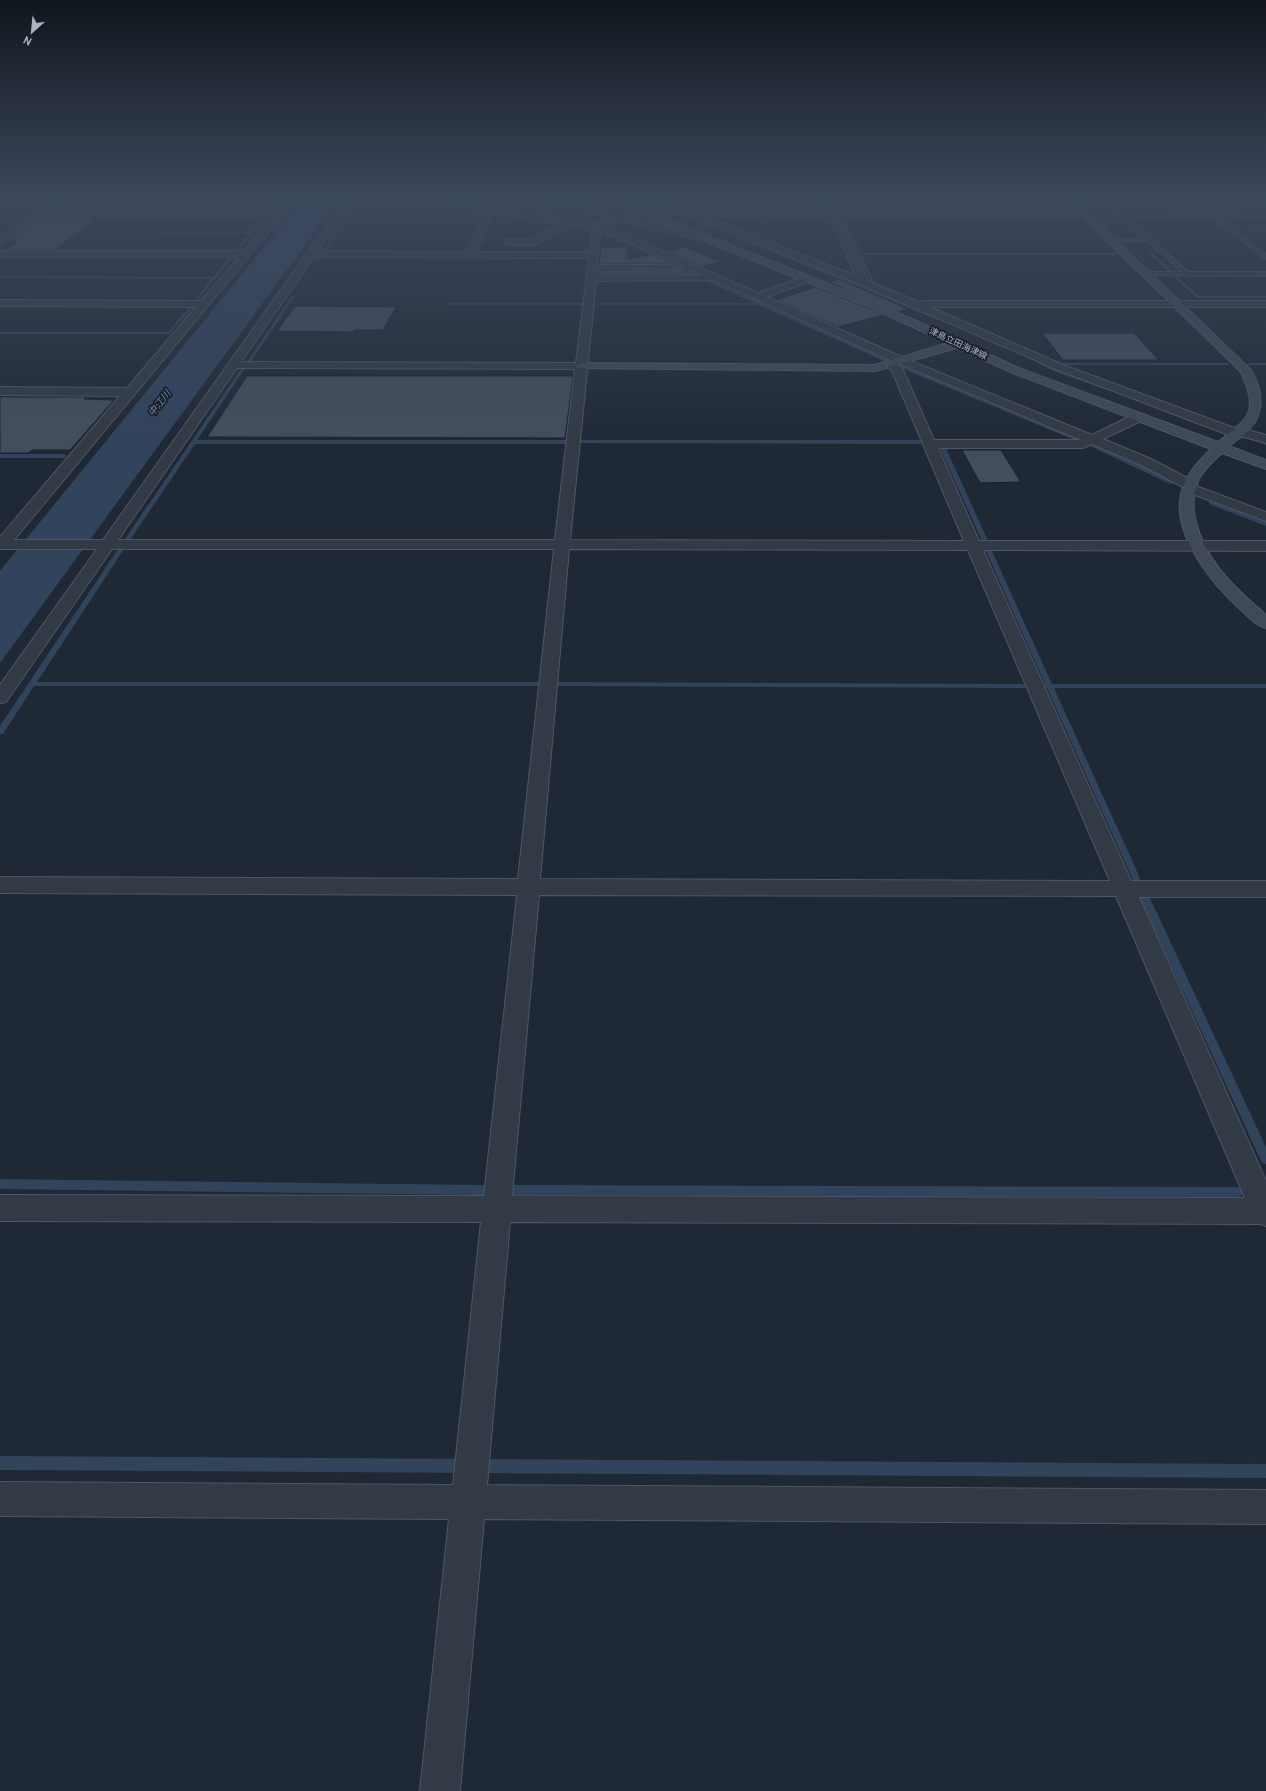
<svg xmlns="http://www.w3.org/2000/svg" width="1266" height="1791" viewBox="0 0 1266 1791" font-family="Overpass,'Noto Sans JP',sans-serif">
  <style>
    .water { fill: #32435c }
    .lines { fill: none; stroke-linecap: round; stroke-linejoin: round }
    .stream { fill: #32435c; fill-rule: evenodd }
    .building { fill: #424d5d; stroke: #1a212c }
    .lane-casing { stroke: #505764; stroke-width: 2 }
    .street-casing { stroke: #505764; stroke-width: 2 }
    .secondary-casing { stroke: #505764; stroke-width: 2 }
    .lane { fill: #323a45; fill-rule: evenodd }
    .street { fill: #323a45; fill-rule: evenodd }
    .secondary { fill: #404958; fill-rule: evenodd }
    .labels { text-anchor: middle; dominant-baseline: central; stroke-width: 3.5; stroke-linejoin: round; paint-order: stroke }
    .far-street-label { font-size: 9px; fill: #acb4c3; stroke: #181f2a }
    .far-water-label { font-size: 10px; font-style: italic; fill: #748bab; stroke: #181f2a }
  </style>
  <rect width="100%" height="100%" fill="#1f2835"/>
  <path class="water" d="M305 197H340L0 663V571Z
    M1246 224 1266 225V232L1252 231 1243 226Z"/>
  <g class="lines">
    <path class="stream" d="M282 197H286L271 213H269Z
      M373 197H417L485 213 483 214 417 199Z
      M621 197H626L656 208 687 214 942 319 938 320 685 216 654 210Z
      M830 197H834L840 212 837 211Z
      M358 199 361 200 324 253H322Z
      M495 213 537 219 539 220 537 221 494 215Z
      M840 214 843 215 861 253H1115L1117 254 1115 255H862L875 283 873 284 871 283Z
      M266 215 269 216 235 254 234 252 249 234 64 233 251 232Z
      M542 220 560 223 562 224 560 225 541 222Z
      M569 224 589 227 591 228 589 229 568 226Z
      M602 231H604L664 259 661 260 602 233Z
      M0 232 5 233 0 234Z
      M1150 253H1152L1173 272V274H1171L1150 255Z
      M231 255 234 256 217 277V279H215L195 303 193 302 211 279 0 278V276L213 277Z
      M676 265H678L703 277 700 278 676 267Z
      M1174 275H1176L1199 296H1266V298H1197L1174 277Z
      M709 280 890 360V361L886 362 759 305H597L595 304 597 303H754L708 282Z
      M292 295 295 296 250 363H246Z
      M448 303H581L583 304 581 305H447Z
      M191 305 194 306 169 334H0V332H168Z
      M1037 360H1041L1055 368 1114 390 1110 391 1051 370 1037 362Z
      M1061 363H1228L1230 364 1228 365H1059V364Z
      M1249 363H1266V365H1247V364Z
      M244 366 246 367 197 440H567L570 442 567 444H195L130 540H126L125 539 242 367Z
      M903 366 1081 439 1082 440 1077 441 901 368V367Z
      M581 440H920L923 442 920 444 579 443V441Z
      M1259 440 1266 441V445L1259 442Z
      M1092 443 1142 466 1175 483 1170 484 1090 446 1089 445Z
      M940 445 945 446 988 541 987 542 982 541 939 446Z
      M0 454H64L67 456 64 458H0Z
      M1211 501 1266 522V526L1209 504V502Z
      M121 547 124 549 37 682H539L543 684 539 686H34L3 734H0V726L118 549Z
      M989 549 992 551 1052 684H1266V688H1054L1140 878 1139 880H1133L1132 878 1047 688 1041 686 1045 684 986 551Z
      M557 682 1024 684 1028 686 1024 688 560 686 556 684Z
      M1145 895 1150 898 1266 1147V1164L1262 1163 1140 898Z
      M0 1179 482 1185 486 1186 488 1190 486 1194 482 1195 0 1189Z
      M515 1185 1237 1187 1241 1188 1243 1192 1241 1196 1237 1197 515 1195 511 1194 509 1190 511 1186Z
      M0 1456 1266 1464V1478L0 1470Z"/>
  </g>
  <path class="building" d="M56 207H111L108 210H52Z
    M41 218H97L55 250H6L18 241H6Z
    M601 247H628V259L652 254 687 270 686 274H598V270H669L673 267 669 264H599Z
    M685 247 721 262 701 267 666 251Z
    M839 279 908 309 899 312 829 282Z
    M815 287 868 308 884 315 838 327 776 300Z
    M295 306H313L396 307 383 330H354L353 332 277 331Z
    M1042 333H1134L1159 360H1063Z
    M247 376H573L565 438 207 437Z
    M0 397H86L84 399 114 400 70 450H32L29 453H0Z
    M962 450H1001L1021 482 980 483Z"/>
  <g class="lines">
    <g class="lane-casing">
      <path id="lane" d="M1121 214 1266 216V218H1218L1266 255V259L1212 218 1126 217 1188 272H1266V276L1145 275V273L1147 272H1182L1148 241H1109L1111 239H1144L1119 216Z
        M590 265H669L672 267 669 269 592 268Z"/>
    </g>
    <g class="street-casing">
      <path id="street" d="M57 197H66L48 211H277L290 197H298L14 540H103L347 197H355L318 251 467 252 485 213 426 199 425 197H439L476 207 596 223 609 218 534 199 533 197H547L618 215 651 210V214L630 218 708 236 709 238 705 241 619 221 605 226 758 293 806 276H812L814 278 812 280 767 297 906 359 1092 435 1135 414H1143L1145 417 1143 420 1103 439 1151 459 1195 482 1196 486 1266 512V521L1184 491 1183 487 1141 465 1092 444 1083 448H938L979 541H1266V551L983 550 1131 881H1266V897H1139L1266 1181V1226L1261 1224 510 1222 487 1485 1266 1490V1524L484 1519 460 1791H420L449 1519 0 1516V1482L453 1485 481 1222 0 1221V1195L484 1196 517 895 0 893V877L518 879 554 549H112L6 702 0 703V685L97 549H0V537L120 396 0 395V387L127 388 196 307 0 306V300L201 301 239 257H0V251H243L273 217 41 216 0 243V236ZM495 214 562 224 532 239 506 240 504 242 509 245H534L572 225 592 228 590 252H476L491 216ZM601 230 610 234 702 275H596ZM314 257 589 258 576 363 241 362ZM713 280 892 361 886 364 892 371 964 541 570 540 596 281ZM897 363H898L1081 440H934L903 370ZM237 368 575 369 555 540H118ZM569 549 968 550 1110 881 540 879ZM539 895 1116 896 1245 1198 512 1196Z
        M626 197H638L661 205 697 213 701 210 827 211 821 197H829L835 211 1087 212V216L1084 217 838 216 868 281 919 302 923 301H1266V307H930L1066 366 1237 429 1241 428 1266 435V443L1244 437H1234L1058 370 861 285 687 215 656 209ZM703 216H829L856 276Z"/>
    </g>
    <g class="secondary-casing">
      <path id="secondary" d="M605 197H616L651 210 708 236 877 303 1021 369 1218 442C1249 418 1259 413 1241 372L1062 197H1071L1250 369C1254 374 1257 382 1259 389 1266 418 1250 430 1229 446L1266 460V469L1222 453C1213 461 1203 470 1198 481 1184 514 1206 555 1228 579 1239 592 1253 603 1266 615V628C1256 626 1249 617 1242 611 1213 585 1172 536 1181 494 1185 475 1198 462 1211 449L1013 373 957 348 875 371 577 368 575 366 581 363 875 365 948 343 869 307 702 240Z"/>
    </g>
    <use href="#lane" class="lane"/>
    <use href="#street" class="street"/>
    <use href="#secondary" class="secondary"/>
  </g>
  <linearGradient id="sky" x2="0" y2="1"><stop stop-color="#11161d"/><stop offset="0.44" stop-color="#3c485c"/><stop offset="1" stop-color="#3c485c" stop-opacity="0"/></linearGradient>
  <rect width="1266" height="448" fill="url(#sky)"/>
  <g class="labels">
    <g class="far-street-label">
      <text transform="translate(958 344) rotate(25)">津島立田海津線</text>
    </g>
    <g class="far-water-label">
      <text transform="translate(160 404) rotate(-52)">中江川</text>
    </g>
  </g>
  <g transform="translate(32 32) rotate(207)" stroke="#181f2a" stroke-width="3" paint-order="stroke">
  <path d="M0-3L7 15L0 10L-7 15Z" fill="#acb4c3"/>
  <text y="-6" font-size="11" font-weight="bold" text-anchor="middle" fill="#acb4c3">N</text>
  </g>
</svg>
